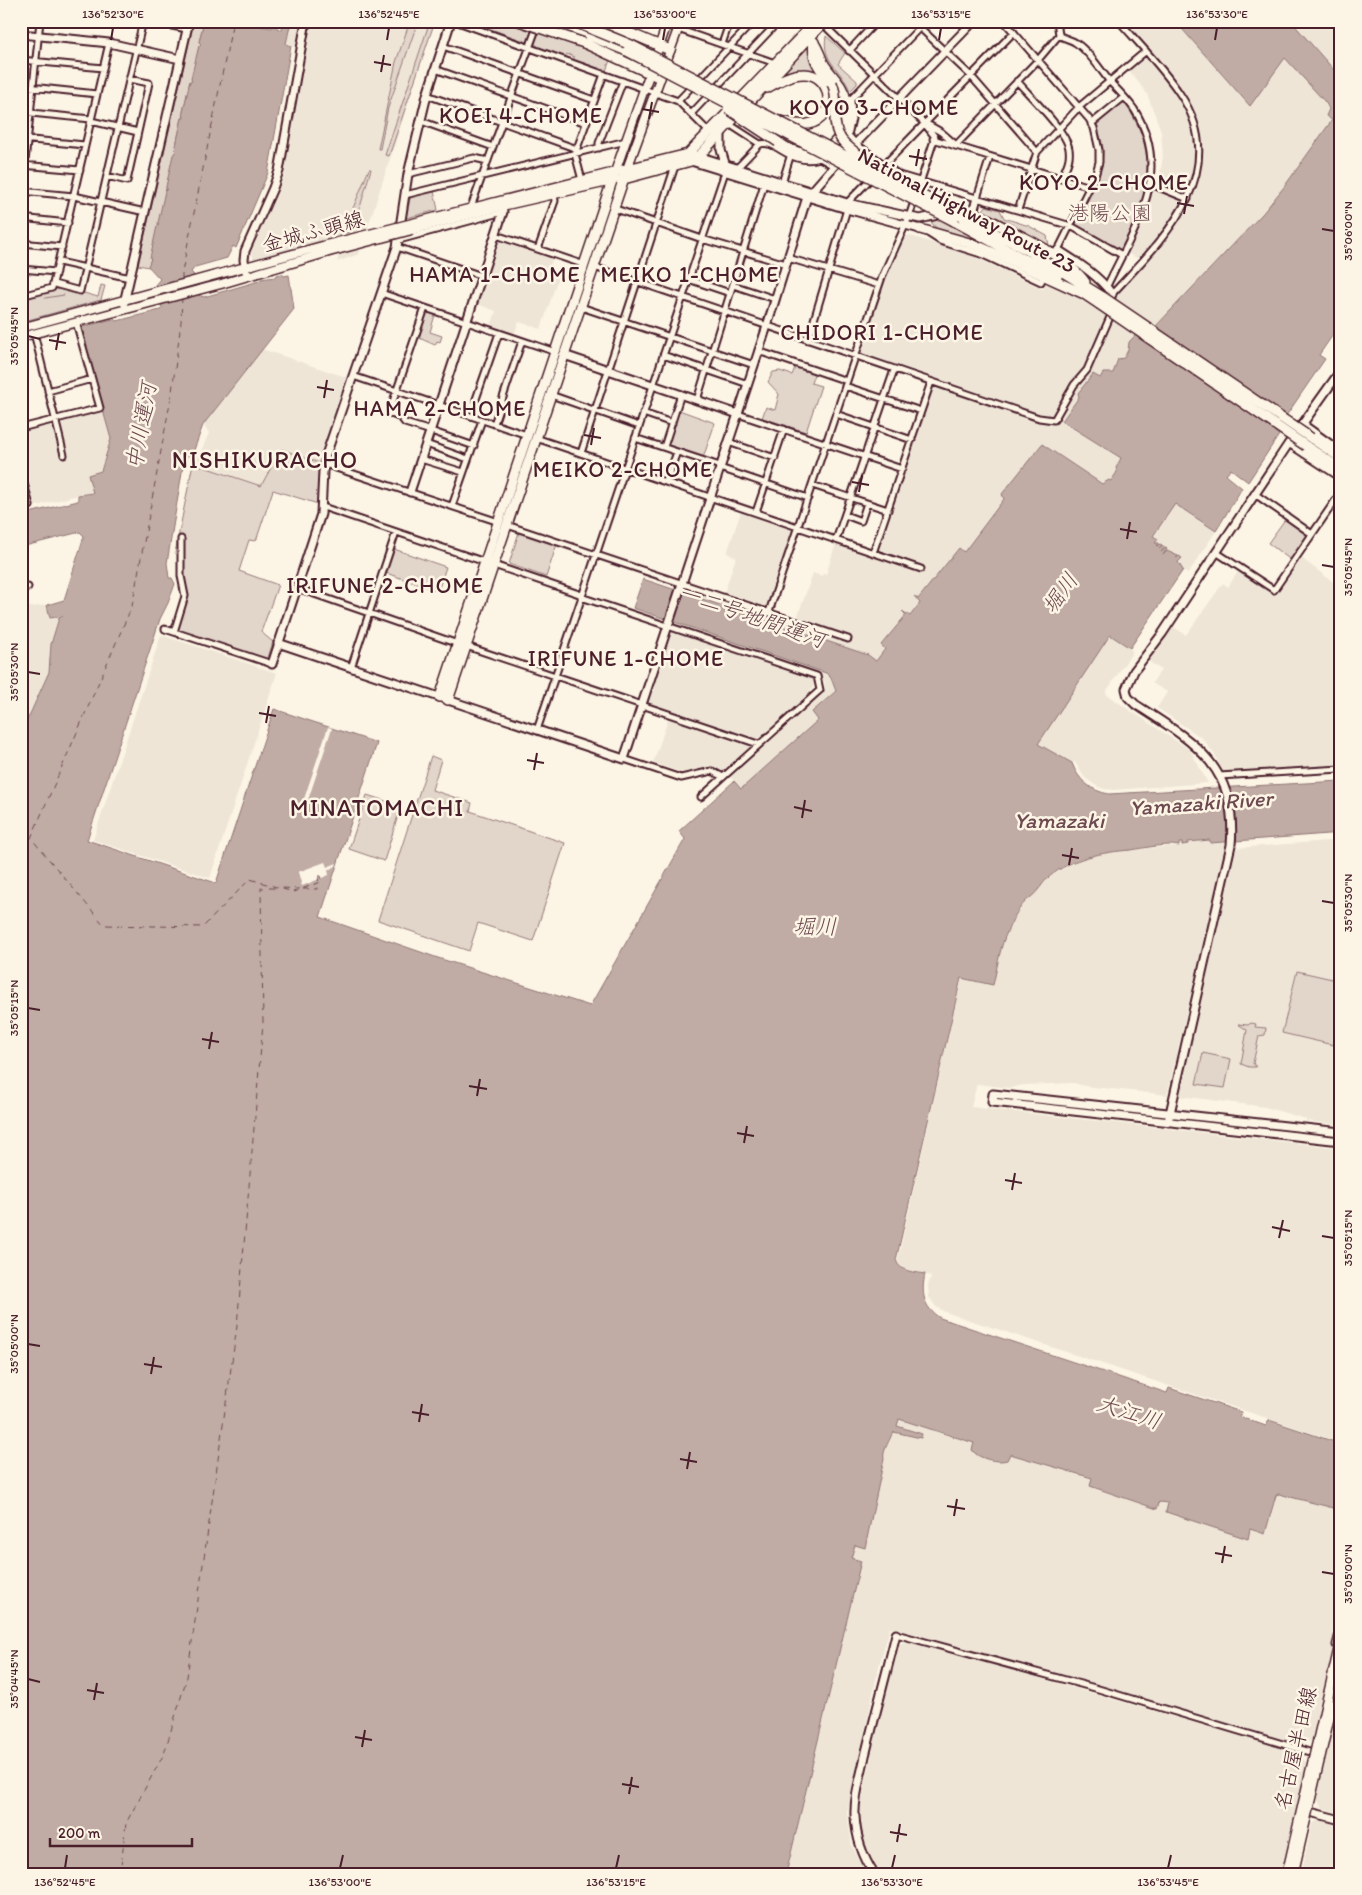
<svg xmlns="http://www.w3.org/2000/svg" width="1362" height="1895" viewBox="0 0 1362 1895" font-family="Itim,'Klee One',sans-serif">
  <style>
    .built { fill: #eee5d7 }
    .green { fill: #e2d5ca; stroke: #967a7a }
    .water { fill: #c0aca5; stroke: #917474 }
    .pier { fill: #fcf5e5 }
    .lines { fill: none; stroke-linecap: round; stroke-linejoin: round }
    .stream { stroke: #917474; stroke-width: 1 }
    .ferry { stroke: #6d4950; stroke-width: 1; stroke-dasharray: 6 5; stroke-linecap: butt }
    .street-casing { stroke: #4a1f2b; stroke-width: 9 }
    .secondary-casing { stroke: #4a1f2b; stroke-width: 11 }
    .primary-casing { stroke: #4a1f2b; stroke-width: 11 }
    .highway-casing { stroke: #4a1f2b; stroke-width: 12 }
    .street { stroke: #fcf5e5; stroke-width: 5 }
    .secondary { stroke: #fcf5e5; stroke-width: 7 }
    .primary { stroke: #fcf5e5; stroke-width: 8 }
    .highway { stroke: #fcf5e5; stroke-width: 9 }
    .primary-bridge-casing { stroke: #4a1f2b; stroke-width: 11; stroke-linecap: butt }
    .highway-bridge-casing { stroke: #4a1f2b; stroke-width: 12; stroke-linecap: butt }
    .primary-bridge { stroke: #fcf5e5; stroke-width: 8 }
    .highway-bridge { stroke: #fcf5e5; stroke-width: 9 }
    .ticks { fill: none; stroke: #4a1f2b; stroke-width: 2 }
    .labels { text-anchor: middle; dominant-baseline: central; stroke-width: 5; stroke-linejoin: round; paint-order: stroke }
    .street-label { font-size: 21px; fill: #4a1f2b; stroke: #fcf5e5 }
    .park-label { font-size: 21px; fill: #704c53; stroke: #fcf5e5 }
    .neighbourhood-label { font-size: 22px; letter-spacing: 1px; fill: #4a1f2b; stroke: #fcf5e5 }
    .water-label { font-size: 22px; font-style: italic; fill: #6d4950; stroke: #fcf5e5 }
    .quarter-label { font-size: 24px; letter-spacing: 1px; fill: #4a1f2b; stroke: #fcf5e5 }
    .neatline { fill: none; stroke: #4a1f2b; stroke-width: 2 }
    .ticks-label { font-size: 12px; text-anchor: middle; fill: #4a1f2b }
  </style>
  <rect width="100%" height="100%" fill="#fcf5e5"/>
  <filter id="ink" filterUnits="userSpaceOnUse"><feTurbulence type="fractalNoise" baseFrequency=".02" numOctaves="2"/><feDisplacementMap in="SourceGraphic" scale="10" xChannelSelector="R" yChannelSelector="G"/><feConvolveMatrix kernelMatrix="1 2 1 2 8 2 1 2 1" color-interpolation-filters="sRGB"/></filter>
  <g filter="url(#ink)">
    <path class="built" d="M258 21H300L296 47 286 45 289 32 274 26 272 28 260 26V22Z
      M311 21H435L359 254 337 262 344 235 254 259 251 252 283 179Z
      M1124 21H1175L1250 106 1283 59 1287 58 1326 103 1332 120 1284 188 1263 213 1154 327 1114 298 1162 246 1184 214 1197 185 1202 162V143L1197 121 1184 93 1176 80Z
      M1291 21H1329L1341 35V78Z
      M1144 57H1146L1179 97 1190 122 1195 145 1194 159 1191 183 1186 195 1158 183 1163 157 1161 131 1147 94 1129 70Z
      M1153 189 1182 200V202L1156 241 1139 259 1126 253 1146 209 1151 190Z
      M907 235 966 253 1043 289 1047 283 1084 300 1107 316 1084 368 1073 380 1053 415H1038L861 355 860 353 885 279 905 236Z
      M500 240 553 258 547 274 558 278 541 329 519 322 514 334 491 326 496 311 477 304 498 241Z
      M1113 320 1135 336 1129 342 1128 350 1124 358H1121L1116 363 1113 373H1105L1100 378 1093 374 1080 391 1079 397 1062 421 1122 458 1116 468 1117 472 1111 481 1102 484 1043 444 1004 496 1005 499 992 518 964 552 959 549 918 600 914 597 920 603 909 616 902 612 906 615 881 645 885 649 876 661 868 655 683 593 685 589 688 588 847 641 849 636 797 618 813 573 822 576 823 574H826L836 543 921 572 923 566 876 550 931 386 1037 421 1051 423 1058 419 1079 384 1090 372 1094 358Z
      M262 349 346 377 319 463 281 449 262 486 195 464 209 433 203 425Z
      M103 411 111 439 93 494 78 495 21 510V431Z
      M1175 503 1216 531 1188 574 1183 570 1175 554 1173 555 1168 551 1163 555 1164 550 1161 552V548H1158L1160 544 1157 546 1153 536Z
      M741 511 792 528 793 530 767 608 724 593 736 557 727 553Z
      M1300 557 1341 588V767L1224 773 1215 755 1202 738 1157 708 1167 692 1152 683 1161 670 1148 661 1172 626 1186 635 1223 583 1228 587 1239 570 1274 593Z
      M47 605 50 618 63 617 59 618 51 644 49 672 21 734V608Z
      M674 621 826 673 831 678 836 687V691L812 712 819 720 741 789 730 776 825 689V683L821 676 815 673 673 625Z
      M670 630 812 676 814 683 812 689 807 696 758 739 646 702Z
      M161 635 277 673 210 878 93 840Z
      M1110 635 1133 651 1106 692 1107 695 1190 750 1208 783 1114 790 1104 789 1098 787 1085 778 1075 762 1072 763 1038 745V742Z
      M669 717 752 745 723 771 709 768 687 774 653 763Z
      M1210 840 1211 843 1225 842V850L1167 1095 1084 1086 1074 1083 1024 1085 1010 1088 977 1084 971 1107 1341 1148V1441L1336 1440V1441L945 1312 936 1307 929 1297 928 1286 931 1276 903 1269 897 1263 962 977 1001 950 1013 919 1025 901 1050 877 1058 871 1083 859 1109 851 1179 846V843L1188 844V842Z
      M1341 840V1125L1306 1121V1119L1265 1107 1179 1096 1236 848Z
      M899 1419 1092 1478 1090 1486 1156 1509 1159 1503 1169 1504 1167 1513 1248 1538 1250 1529 1265 1534 1272 1514 1276 1495 1279 1494 1341 1510V1605L1338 1627 1312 1740 1300 1746 890 1628 879 1666 847 1813 852 1846 867 1874H786L861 1561 851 1558 855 1544 864 1548 884 1450 891 1441 890 1436 894 1432 921 1437 922 1434 896 1426Z
      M908 1640 1300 1753 1307 1765 1281 1874H880L866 1847 861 1828V1803L896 1646Z
      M1341 1693V1814L1322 1808 1316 1797Z
      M1320 1819 1341 1825V1874H1301L1312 1824Z"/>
    <path class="green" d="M194 21H204L199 42 201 44 199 46 192 81H190L183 112 184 118H182L175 150 176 151 173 156 149 267 138 265Z
      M410 21H418L388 108 380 149H378L396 62Z
      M430 21H435L389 156 385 155Z
      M478 21H495L533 30 529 41 527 42 477 24Z
      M539 32 602 55 610 60 606 71 574 60V57L567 54 565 57 538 47 535 43Z
      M826 36 845 53 838 64 857 81V84L850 91C842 69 821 62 826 36Z
      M810 43 811 60 821 77 816 74 771 83Z
      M1121 101H1123C1146 131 1154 168 1142 203 1137 219 1128 234 1121 249L1119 250 1077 226 1076 224C1087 201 1103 177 1103 151 1103 141 1097 131 1097 121Z
      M369 169H371L353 232 345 233 347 223Z
      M434 191 438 210 406 218 410 199 412 196Z
      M986 206 1000 210 1004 218 1029 226 1047 236 1049 245 983 210Z
      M942 219 992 246V247L972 239 937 229 931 222Z
      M56 285 98 297 101 285 105 286 101 300 21 322V299L54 291Z
      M425 311 435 315 430 332 442 336 440 342 437 341 435 345 417 337Z
      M796 365 815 372 811 383 821 386 806 432 762 418 766 407 775 410 779 394 768 382 773 372 780 371 792 375Z
      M679 410 715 423 703 458 666 446Z
      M281 449 319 463 318 504 273 490 256 541 249 540 239 571 278 585 261 632 273 642 267 661 177 632 188 598 180 554 175 553 192 468 195 464 261 486Z
      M1286 518 1310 535 1292 561 1268 543Z
      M519 532 557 544 546 577 509 564Z
      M394 549 446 567 438 591 386 573Z
      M431 756 441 760 432 790 472 803 470 811 565 843 533 941 478 923 469 951 378 920Z
      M367 795 401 806 384 861 349 849Z
      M1297 971 1341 981V1011L1333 1045 1282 1033Z
      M1251 1023 1256 1024 1255 1027 1266 1028 1265 1035 1259 1036 1253 1063 1256 1067H1249L1241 1064 1247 1030 1238 1024 1248 1025Z
      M1203 1053 1231 1059 1225 1088 1196 1084Z"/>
    <path class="water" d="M204 21H239L245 23 246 21 260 22V26L272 28 273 26 282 30 284 21H291L286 44 291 46 268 173 236 248 233 246 227 258 195 267 191 272 194 275 198 295 204 297 259 281 261 279 275 277 276 275 282 274 284 276 289 275 294 309 203 425 194 450 184 460 167 563 169 578H172L175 584 168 603 160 619 87 840 216 883 274 709 377 743 320 917 438 958 590 1006 685 839 679 831 734 781 741 789 818 720 812 712 836 691 831 678 826 673 633 608 643 579 868 655 876 661 885 649 881 645 906 615 902 611 910 616 920 603 914 596 918 599 959 548 964 552 1004 499 1002 494 1042 444 1102 484 1109 480 1111 481 1117 472 1116 468 1121 458 1062 421 1079 397 1078 393 1093 374 1100 378 1103 373H1113L1118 359 1124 358 1128 350 1129 342 1148 322 1155 327 1263 213 1284 187 1332 120 1326 116 1329 109 1326 103 1285 58 1250 106 1175 21H1291L1341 78V323L1319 355 1325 359 1275 432 1279 435 1248 482 1231 469 1226 475 1242 488 1216 531 1175 504 1153 536 1158 539 1155 543H1159L1157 546 1160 544 1162 545 1159 549 1163 546 1165 547 1161 552 1166 548 1167 549 1163 555 1167 551 1178 556 1176 558 1179 556 1182 558 1178 562 1183 570 1130 648 1110 635 1038 744 1072 763C1078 780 1091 791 1109 794L1341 781V833L1210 843V840L1188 842V844L1182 845V843H1179V846C1166 843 1145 848 1131 850 1102 852 1072 858 1049 877 1042 883 1038 892 1031 897 1019 905 1011 922 1005 937 999 952 997 969 993 985L961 978 896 1260C899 1272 915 1272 925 1274 921 1293 923 1307 940 1318L1167 1393 1169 1388 1241 1412 1240 1417 1266 1426 1269 1420 1341 1444V1510L1279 1494 1276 1495 1265 1534 1250 1529 1248 1539 1166 1512 1168 1503 1159 1502 1157 1509 1090 1486 1092 1478 1010 1454 1007 1460C998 1463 978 1459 972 1450L974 1443 899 1419 897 1426 922 1434 921 1438 894 1432 891 1436C889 1443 882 1451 884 1459L865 1548 855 1545 851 1558 861 1561 786 1874H21V734L49 672 51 644 59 618 63 616 50 618 47 605 64 600 84 536 80 532 21 547V515L78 501V495L93 493 88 475 101 471 111 439 80 329 82 327 113 319 117 321 160 310 162 308 157 285H155L160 279 148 266 151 259 150 258 157 226 159 225 158 223 165 191 167 189 166 187 173 155 176 151 175 150 182 118H184L183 112 190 81 192 80 191 78 199 46 201 44 199 42Z"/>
    <path class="pier" d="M328 727 332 728 308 800 304 799Z
      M325 862 327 867 337 863 336 866 328 870 329 875 302 886 298 872Z"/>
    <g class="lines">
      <path class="stream" d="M45 298 64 295"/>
      <path class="ferry" d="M182 280V272L233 21
        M182 297 181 322 172 392 132 606 31 838 104 925 203 927 250 879 293 892 321 882 320 875
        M283 888 299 889
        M303 889H317L319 876
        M120 1874 126 1823 164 1754 187 1677 237 1326 263 1023 261 888H277"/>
      <g class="street-casing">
        <path id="street" d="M151 21 167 25 168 21
          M455 21 678 101 709 132
          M655 21 775 63
          M913 21 971 76 1037 152
          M926 21 851 99 852 119 848 135 856 144 899 175 1071 226 1122 255
          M1004 21 1089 119 1094 128 1099 150V162L1095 176 1057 252
          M1334 21 1341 30
          M167 25 187 29
          M1059 35C1064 39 1071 39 1076 43 1089 51 1101 71 1111 83 1119 91 1127 99 1134 109 1174 173 1135 227 1107 286
          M722 44 730 21
          M443 46 594 100
          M849 51 877 21
          M21 60 103 68
          M435 69 586 123
          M1017 81C1030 96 1067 132 1069 149 1071 160 1065 169 1061 179
          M21 86 97 94
          M427 95 577 149
          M678 101 754 21
          M21 112 91 119
          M691 114 779 21
          M91 121 138 132
          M421 121 493 147
          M925 123 941 132 956 145
          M729 124 760 144C777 139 790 167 820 158L834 166
          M1091 124 1124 97
          M21 139 85 145
          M933 139 1090 187
          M955 146 1038 60 1059 35 1057 21
          M599 148V143L623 81
          M22 165 80 170
          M736 169 760 144
          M408 174 474 158 488 161
          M107 176 127 181 149 83 129 79
          M582 180 575 154 604 74
          M782 183 790 157
          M1151 184 1188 199
          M21 191 74 196 145 212
          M405 195 626 141
          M977 198 990 157
          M21 199 40 21
          M847 203 1014 32
          M471 207 539 21
          M613 208 702 239 786 264
          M1018 210 1037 152 1079 107 1146 51
          M21 218 68 223
          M929 234 940 241 981 254 1041 282 1042 280
          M496 235 585 265
          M399 240 503 212
          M21 243 62 247
          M397 247 482 276
          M538 249 555 201 554 194
          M788 258 879 285
          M59 262 130 278
          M594 267 1039 418 1054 420 1074 385 1087 370 1110 317V311
          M21 269 56 272
          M688 279 730 293
          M54 284 80 291 143 21
          M733 285 775 299
          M381 293 556 352
          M21 296 52 288 109 43
          M1112 297V294C1163 239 1233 173 1180 94 1163 68 1140 45 1119 21
          M581 307 754 365
          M425 308 389 413 401 418 405 423 431 431
          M34 333 64 455
          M808 340 847 209
          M758 351 847 381
          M663 355 748 384
          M353 376 527 435
          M845 386 921 411
          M48 391 92 379
          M551 395 639 426
          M476 399 499 333
          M697 400 764 184
          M643 413 672 423
          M738 414 902 469
          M836 414 912 440
          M494 424 522 341
          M21 428 100 408 76 322
          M431 431 474 446
          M536 438 921 569
          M635 438 720 466
          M728 442 775 458
          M426 444 468 459
          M664 447 681 394
          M581 453 675 166
          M421 459 463 472
          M324 464 499 522
          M720 468 808 498
          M21 472 30 506
          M666 482 677 452
          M812 485 888 510
          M1255 494 1312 534
          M452 506 482 420
          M323 507 582 595
          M756 512 784 429
          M845 515 861 521 867 503
          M507 525 848 639
          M836 540 894 370
          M1216 552 1274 590 1341 492
          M873 553 931 382
          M297 588 458 644
          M21 589 28 587
          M581 597 817 676 820 690 701 797
          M769 612 882 277 909 217 935 137 924 123 822 23
          M165 629 272 664
          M174 632 185 596 181 576V539
          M466 646 758 744
          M351 668 396 532
          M537 730 725 172
          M624 759 681 778 712 771 723 777
          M1219 776 1341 769
          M896 1634 1095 1688 1316 1754"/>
      </g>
      <g class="secondary-casing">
        <path id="secondary" d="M21 34 109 43 180 59
          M721 132V150L725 163
          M695 155 847 203 920 219 942 214
          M690 158 691 161 847 209 920 229
          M953 212 962 211 973 212 977 198
          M1058 250C1077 262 1098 275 1112 294
          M247 276 244 260 245 251 273 188 279 171 306 21
          M124 303 189 21
          M564 355 738 414
          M1302 424 1341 452
          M1289 443 1341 477
          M410 492 503 212 502 206
          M278 643 624 759 767 326 807 197 834 166 974 21
          M272 664 321 514 323 471 326 455 397 247 408 174 427 95 451 21
          M1168 1122 1231 845C1238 766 1194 742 1135 704L1128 697 1126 689 1134 671 1162 634 1289 443 1341 370
          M1341 1132 993 1094 992 1102 1341 1141
          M1310 1812 1341 1820
          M874 1874C863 1857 856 1837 855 1816 854 1796 861 1776 865 1756 875 1715 886 1675 896 1634"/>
      </g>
      <g class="primary-casing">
        <path id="primary" d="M627 169 681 21
          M413 223 615 172 668 21
          M412 230 502 206 612 181
          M21 328 326 245
          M21 337 221 284 329 252
          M1337 1645 1341 1630
          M1334 1711 1341 1682"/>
      </g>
      <g class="highway-casing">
        <path id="highway" d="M553 21 627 51
          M601 21 670 50
          M814 42C811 60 821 71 832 83
          M584 43 660 78
          M767 88C778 82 790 74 803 74 833 73 838 119 808 124 800 126 790 123 781 121
          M778 142C814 169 852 145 846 100 843 84 832 77 824 64 820 57 819 50 814 43
          M620 180 691 161 699 156 825 21
          M973 212C1005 228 1065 254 1085 282
          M962 216 1027 250 1103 297
          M954 221 1057 277
          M920 229 966 242 983 248 1082 293
          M1078 290 1099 304
          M1311 438 1341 458
          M1306 446 1341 469
          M440 697 615 172 688 154 816 21
          M448 700 627 169"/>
      </g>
      <use href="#street" class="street"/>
      <use href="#secondary" class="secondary"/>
      <use href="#primary" class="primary"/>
      <use href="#highway" class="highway"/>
      <g class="primary-bridge-casing">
        <path id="primary-bridge" d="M326 245 413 223
          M329 252 412 230"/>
      </g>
      <g class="highway-bridge-casing">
        <path id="highway-bridge" d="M519 21 584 43
          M572 21 631 45 962 216
          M627 51 954 221
          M832 83C836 92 836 100 835 110 833 140 846 146 869 162
          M728 109 778 142
          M1103 297 1311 438
          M1099 304 1306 446
          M1287 1874 1341 1640
          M1293 1874 1332 1705"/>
      </g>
      <use href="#primary-bridge" class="primary-bridge"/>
      <use href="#highway-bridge" class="highway-bridge"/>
    </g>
  </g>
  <path class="ticks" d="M111 40 113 28M387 40 389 28M663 40 665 28M939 40 941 28M1215 40 1217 28M374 62 391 65M381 72 384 55M642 109 659 112M649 119 652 102M909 156 927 159M916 166 919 149M1177 203 1194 206M1184 214 1187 196M1322 229 1334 231M28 336 40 339M49 340 66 343M56 350 59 333M317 387 334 390M324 398 327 380M584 435 601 438M591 445 594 428M852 482 869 485M859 492 862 475M1120 529 1137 532M1127 539 1130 522M1322 565 1334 567M28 672 40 674M259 713 276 716M266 723 269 706M527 760 544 763M534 770 537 753M794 807 812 811M802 818 805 800M1062 855 1079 858M1069 865 1072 848M1322 901 1334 903M28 1008 40 1010M202 1039 219 1042M209 1049 212 1032M469 1086 487 1089M477 1096 480 1079M737 1133 754 1136M744 1143 747 1126M1005 1180 1022 1183M1012 1190 1015 1173M1272 1227 1290 1231M1322 1236 1334 1238M1279 1238 1283 1220M28 1344 40 1346M144 1364 162 1367M151 1374 154 1357M412 1412 429 1415M419 1422 422 1404M680 1459 697 1462M687 1469 690 1452M947 1506 965 1509M954 1516 957 1499M1215 1553 1232 1556M1222 1563 1225 1546M1322 1572 1334 1574M28 1679 40 1682M87 1690 104 1693M94 1700 97 1683M355 1737 372 1740M362 1747 365 1730M622 1784 639 1787M629 1794 632 1777M890 1832 907 1835M897 1842 900 1824M65 1868 67 1855M340 1868 343 1855M616 1868 619 1855M892 1868 895 1855M1168 1868 1171 1855"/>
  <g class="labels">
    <g class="street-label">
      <text transform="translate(967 210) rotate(28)">National Highway Route 23</text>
      <text transform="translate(313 231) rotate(-15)">金城ふ頭線</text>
      <text transform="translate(1295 1748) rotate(-77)">名古屋半田線</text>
    </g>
    <g class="park-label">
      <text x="1110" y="212">港陽公園</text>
    </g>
    <g class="neighbourhood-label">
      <text x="874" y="107">KOYO 3-CHOME</text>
      <text x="521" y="115">KOEI 4-CHOME</text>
      <text x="1104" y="182">KOYO 2-CHOME</text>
      <text x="495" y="274">HAMA 1-CHOME</text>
      <text x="690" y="274">MEIKO 1-CHOME</text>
      <text x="882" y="332">CHIDORI 1-CHOME</text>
      <text x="440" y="408">HAMA 2-CHOME</text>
      <text x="623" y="469">MEIKO 2-CHOME</text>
      <text x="385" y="585">IRIFUNE 2-CHOME</text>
      <text x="626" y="658">IRIFUNE 1-CHOME</text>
    </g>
    <g class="water-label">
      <text transform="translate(141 426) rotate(-80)">中川運河</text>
      <text transform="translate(1060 593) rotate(-54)">堀川</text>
      <text transform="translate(752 616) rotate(19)">一二号地間運河</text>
      <text transform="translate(1201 803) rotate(-4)">Yamazaki River</text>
      <text x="1059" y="820">Yamazaki</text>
      <text x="815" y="926">堀川</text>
      <text transform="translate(1129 1412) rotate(18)">大江川</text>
    </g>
    <g class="quarter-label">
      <text x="265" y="459">NISHIKURACHO</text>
      <text x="377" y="807">MINATOMACHI</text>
    </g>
  </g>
  <rect width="1362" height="1895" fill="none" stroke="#fcf5e5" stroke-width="55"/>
  <path d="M50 1838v8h142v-8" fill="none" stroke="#4a1f2b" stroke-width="2.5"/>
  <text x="58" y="1838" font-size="15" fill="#4a1f2b" stroke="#fcf5e5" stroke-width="4" paint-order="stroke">200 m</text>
  <rect x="28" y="28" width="1306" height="1840" class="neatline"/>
  <g class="ticks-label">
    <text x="113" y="18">136°52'30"E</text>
    <text x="389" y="18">136°52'45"E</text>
    <text x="665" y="18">136°53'00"E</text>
    <text x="941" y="18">136°53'15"E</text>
    <text x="1217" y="18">136°53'30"E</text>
    <text transform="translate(1348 231) rotate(-90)" y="4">35°06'00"N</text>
    <text transform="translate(14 336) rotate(-90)" y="4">35°05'45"N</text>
    <text transform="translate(1348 567) rotate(-90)" y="4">35°05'45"N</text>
    <text transform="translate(14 672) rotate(-90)" y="4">35°05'30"N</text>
    <text transform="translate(1348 903) rotate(-90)" y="4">35°05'30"N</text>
    <text transform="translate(14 1008) rotate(-90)" y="4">35°05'15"N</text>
    <text transform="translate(1348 1238) rotate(-90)" y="4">35°05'15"N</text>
    <text transform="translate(14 1344) rotate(-90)" y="4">35°05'00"N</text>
    <text transform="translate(1348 1574) rotate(-90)" y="4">35°05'00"N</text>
    <text transform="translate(14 1679) rotate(-90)" y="4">35°04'45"N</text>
    <text x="65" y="1886">136°52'45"E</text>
    <text x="340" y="1886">136°53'00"E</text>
    <text x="616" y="1886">136°53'15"E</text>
    <text x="892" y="1886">136°53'30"E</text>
    <text x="1168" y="1886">136°53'45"E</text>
  </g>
</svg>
